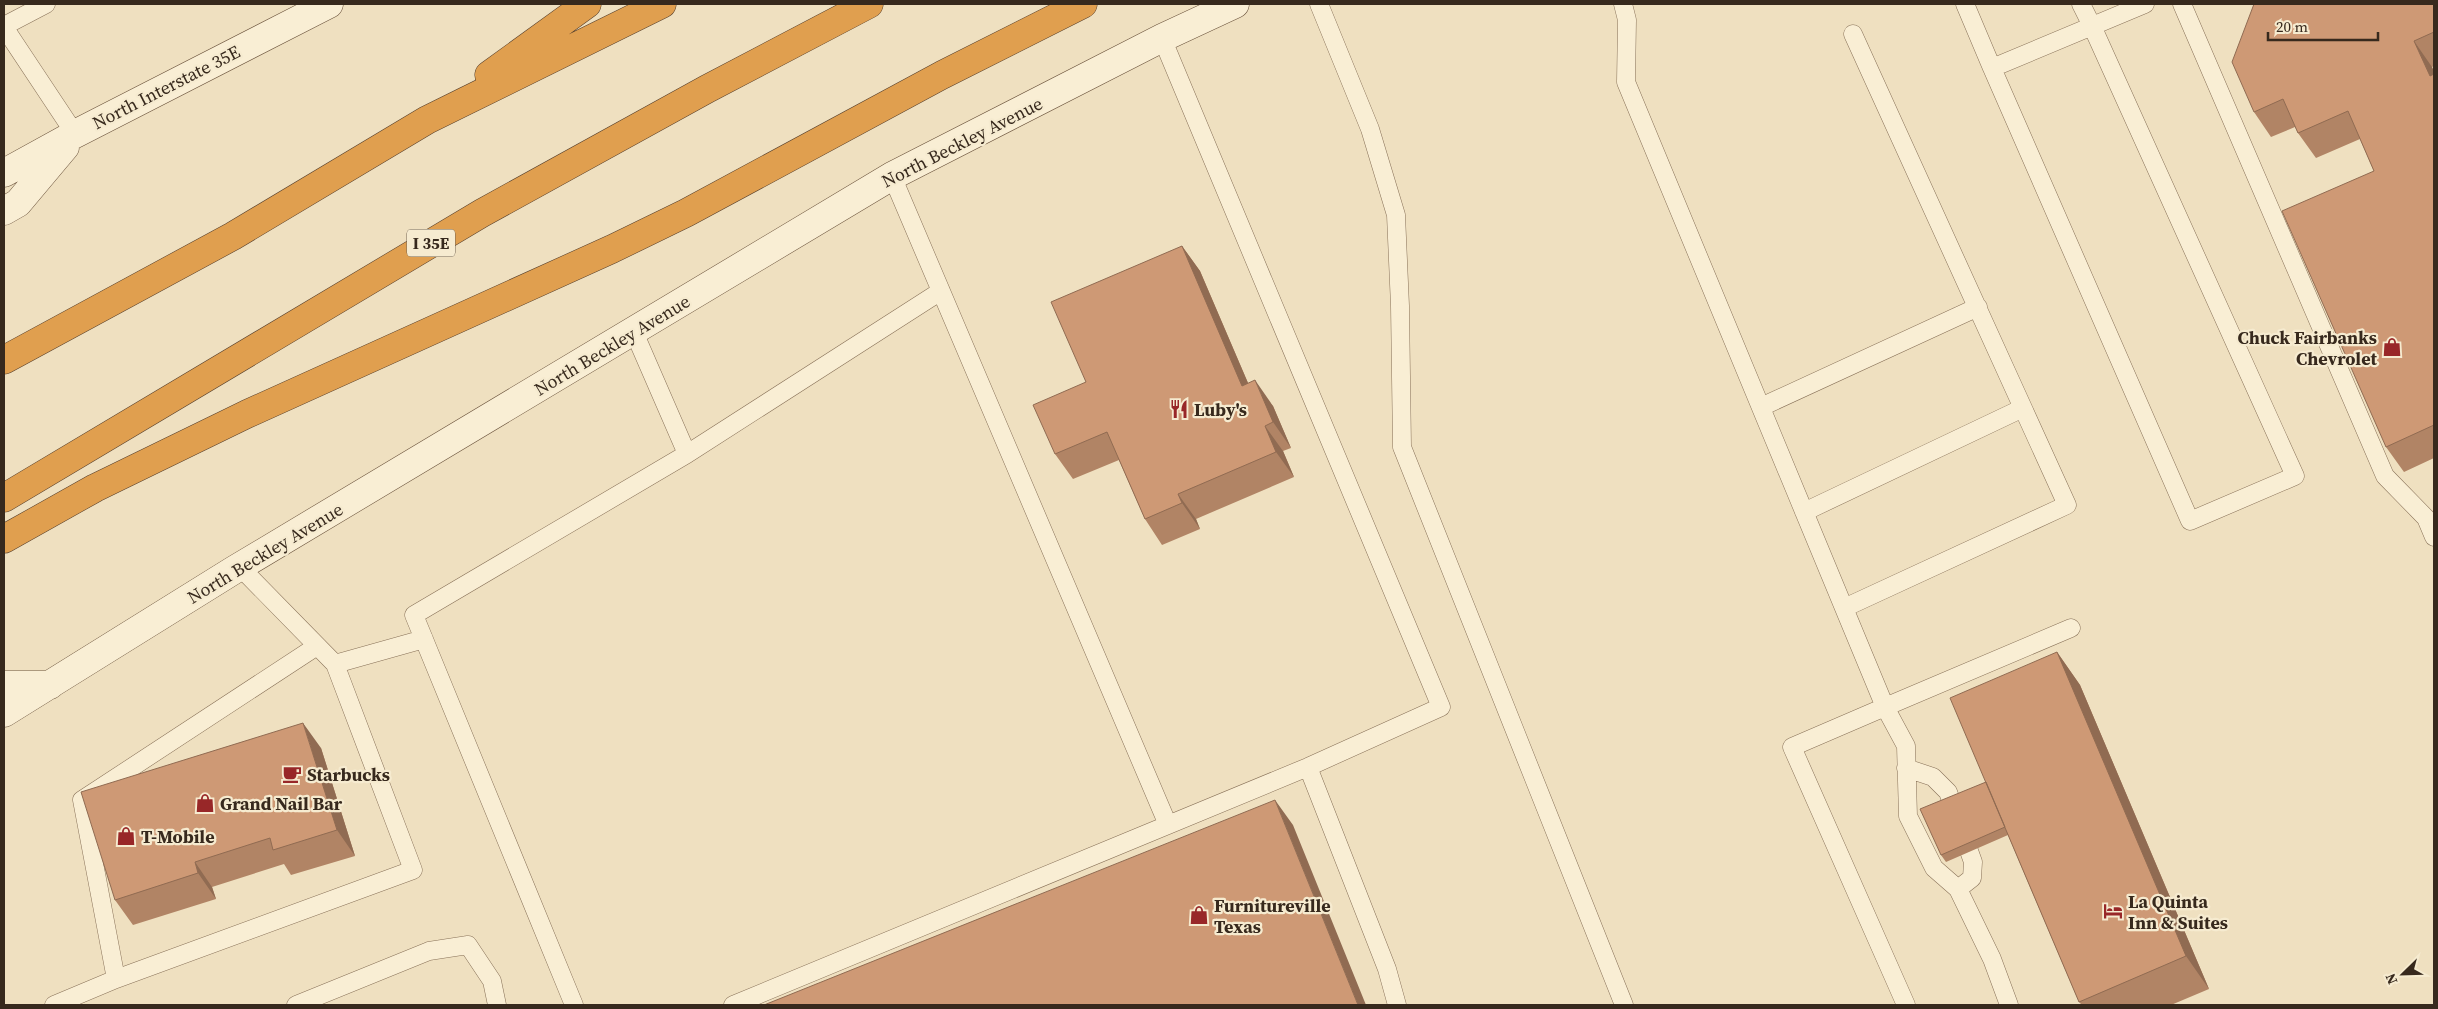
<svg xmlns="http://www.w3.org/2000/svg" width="2438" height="1009" viewBox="0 0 2438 1009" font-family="'Source Serif 4',serif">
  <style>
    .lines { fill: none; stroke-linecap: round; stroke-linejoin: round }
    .lane-casing { stroke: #887158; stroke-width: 19 }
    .secondary-casing { stroke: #6a523b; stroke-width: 29 }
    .highway-casing { stroke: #563f2c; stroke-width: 29 }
    .lane { stroke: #f9eed4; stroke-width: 18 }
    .secondary { stroke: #f9eed4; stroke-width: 28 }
    .highway { stroke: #e09f4f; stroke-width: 28 }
    .wall { fill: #b18465 }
    .shaded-wall { fill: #906b52 }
    .building { fill: #ce9975; stroke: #906b52 }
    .labels { text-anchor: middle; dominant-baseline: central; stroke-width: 4.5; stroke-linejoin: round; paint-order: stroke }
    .shield { fill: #f6ebd0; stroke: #706353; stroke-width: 1 }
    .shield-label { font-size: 16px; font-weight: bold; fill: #37291d }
    .street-label { font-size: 18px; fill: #37291d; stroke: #f6ebd0 }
    .poi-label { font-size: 18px; font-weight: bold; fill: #37291d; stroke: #f6ebd0; text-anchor: start }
  </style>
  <rect width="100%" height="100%" fill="#efe0c0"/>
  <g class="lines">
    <g class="lane-casing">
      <path id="lane" d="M1319 4 1370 129 1396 215 1400 306 1402 447 1624 1005
        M1623 4 1627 20 1626 82 1885 707 1792 747 1906 1005
        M1965 4 1992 68
        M2081 4 2092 26 2295 476 2190 521 1992 68 2145 4
        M2182 4 2385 476 2426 518 2434 537
        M4 26 46 4
        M4 27 75 134
        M1162 38 1441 707 1308 767
        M892 176 1168 825
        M1761 407 1978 307
        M687 454 941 291
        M1804 512 2023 408
        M240 567 335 664 424 639
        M1844 608 2067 505 1853 34
        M1906 768 1933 777 1948 792 1973 862 1972 878 1958 889
        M116 979 413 870 335 664
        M54 1005 116 979 82 800 317 646
        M296 1005 429 951 468 945 492 981 497 1005
        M574 1005 414 615 687 454 634 332
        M733 1005 1308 767 1387 969 1397 1005
        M2009 1005 1992 959 1958 889 1934 868 1908 816 1906 746 1885 707 2071 628"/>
    </g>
    <g class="secondary-casing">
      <path id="secondary" d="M4 173 75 134 329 4
        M4 211 18 203 65 147
        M4 685H50
        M4 713 234 570 892 176 1162 38 1235 4"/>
    </g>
    <g class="highway-casing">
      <path id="highway" d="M489 75 587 4
        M4 360 233 236 427 120 662 4
        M4 498 482 213 707 89 869 4
        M4 539 95 488 247 414 612 249 686 213 942 75 1083 4"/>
    </g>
    <use href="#lane" class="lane"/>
    <use href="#secondary" class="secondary"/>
    <use href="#highway" class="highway"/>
  </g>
  <path class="wall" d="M2434 4V66L2432 67 2434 72V458L2404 472 2386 447 2374 171 2360 139 2316 158 2298 133 2295 127 2271 137 2254 112Z
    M1182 246 1200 271 1248 383 1273 406 1291 448 1283 451 1294 477 1196 519 1200 529 1162 545 1145 519 1119 460 1073 479 1055 454 1086 382Z
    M2057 652 2080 685 2209 989 2171 1005H2082L2079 1002 2008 835 1946 862 1941 855 1986 782Z
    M321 748 355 856 291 875 284 864 212 887 216 899 133 925 115 900Z"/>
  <path class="shaded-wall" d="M2414 41 2432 67 2434 72V83L2430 76Z
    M1182 246 1200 271 1260 411 1242 386Z
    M1255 380 1273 406 1291 448 1273 422Z
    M1265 426 1283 451 1294 477 1276 452Z
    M1178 494 1196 519 1200 529 1182 503Z
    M2057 652 2080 685 2209 989 2186 956Z
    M303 723 321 748 355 856 337 830Z
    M1275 800 1293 825 1366 1005H1358Z
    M195 862 212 887 216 899 198 873Z"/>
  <path class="building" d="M2254 4H2434V32L2414 41 2430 76 2434 74V425L2386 447 2282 211 2374 171 2348 111 2298 133 2283 99 2254 112 2232 62Z
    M1182 246 1242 386 1255 380 1273 422 1265 426 1276 452 1178 494 1182 503 1145 519 1107 432 1055 454 1033 405 1086 382 1051 302Z
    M2057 652 2186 956 2079 1002 1950 698Z
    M303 723 337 830 273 850 270 838 195 862 198 873 115 900 81 792Z
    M1986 782 2005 827 1941 855 1920 809Z
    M1275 800 1358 1005H764Z"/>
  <defs>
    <g id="shop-bare" transform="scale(1.5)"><path d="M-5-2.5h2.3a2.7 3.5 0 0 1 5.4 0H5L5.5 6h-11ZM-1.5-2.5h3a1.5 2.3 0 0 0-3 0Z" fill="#982728" stroke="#f6ebd0" stroke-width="2.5" paint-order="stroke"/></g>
    <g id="restaurant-bare" transform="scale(1.5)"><path d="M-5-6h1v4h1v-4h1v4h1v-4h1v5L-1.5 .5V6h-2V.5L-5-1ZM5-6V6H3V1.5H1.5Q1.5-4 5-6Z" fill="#982728" stroke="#f6ebd0" stroke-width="2.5" paint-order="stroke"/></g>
    <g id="cafe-bare" transform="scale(1.5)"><path d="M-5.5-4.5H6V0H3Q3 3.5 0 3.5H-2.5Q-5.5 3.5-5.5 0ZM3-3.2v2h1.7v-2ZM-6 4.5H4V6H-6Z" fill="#982728" stroke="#f6ebd0" stroke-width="2.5" paint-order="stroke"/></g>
    <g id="hotel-bare" transform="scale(1.5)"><path d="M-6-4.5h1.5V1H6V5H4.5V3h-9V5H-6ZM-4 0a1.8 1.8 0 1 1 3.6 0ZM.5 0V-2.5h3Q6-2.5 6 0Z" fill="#982728" stroke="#f6ebd0" stroke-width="2.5" paint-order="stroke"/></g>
  </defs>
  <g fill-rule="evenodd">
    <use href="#shop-bare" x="2392" y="347"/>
    <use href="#restaurant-bare" x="1179" y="409"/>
    <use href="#cafe-bare" x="292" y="774"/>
    <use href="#shop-bare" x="205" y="803"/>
    <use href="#shop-bare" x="126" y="836"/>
    <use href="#hotel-bare" x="2113" y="911"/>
    <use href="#shop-bare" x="1199" y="915"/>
  </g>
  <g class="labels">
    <rect class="shield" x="407" y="229.5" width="48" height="27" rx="4"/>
    <g class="shield-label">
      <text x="431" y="243">I 35E</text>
    </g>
    <g class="street-label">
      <text transform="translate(166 87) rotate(-27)">North Interstate 35E</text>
      <text transform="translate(962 142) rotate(-27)">North Beckley Avenue</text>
      <text transform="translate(612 345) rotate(-31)">North Beckley Avenue</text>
      <text transform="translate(265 553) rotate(-31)">North Beckley Avenue</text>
    </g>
    <g class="poi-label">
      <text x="2377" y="337" text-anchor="end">Chuck Fairbanks<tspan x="2377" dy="21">Chevrolet</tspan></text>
      <text x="1194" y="409">Luby's</text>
      <text x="307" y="774">Starbucks</text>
      <text x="220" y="803">Grand Nail Bar</text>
      <text x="141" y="836">T-Mobile</text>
      <text x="2128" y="901">La Quinta<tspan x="2128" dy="21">Inn &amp; Suites</tspan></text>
      <text x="1214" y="905">Furnitureville<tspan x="1214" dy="21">Texas</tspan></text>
    </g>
  </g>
  <rect width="2438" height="1009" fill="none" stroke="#37291d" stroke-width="10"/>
  <g transform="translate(2403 974) rotate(247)" stroke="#f6ebd0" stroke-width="4" paint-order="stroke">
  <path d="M0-4L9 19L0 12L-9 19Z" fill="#37291d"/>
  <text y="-8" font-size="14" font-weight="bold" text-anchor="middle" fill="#37291d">N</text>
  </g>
  <path d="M2268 32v8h110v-8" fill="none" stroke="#37291d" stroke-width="2.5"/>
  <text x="2276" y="32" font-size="15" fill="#37291d" stroke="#f6ebd0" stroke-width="4" paint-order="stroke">20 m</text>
</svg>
